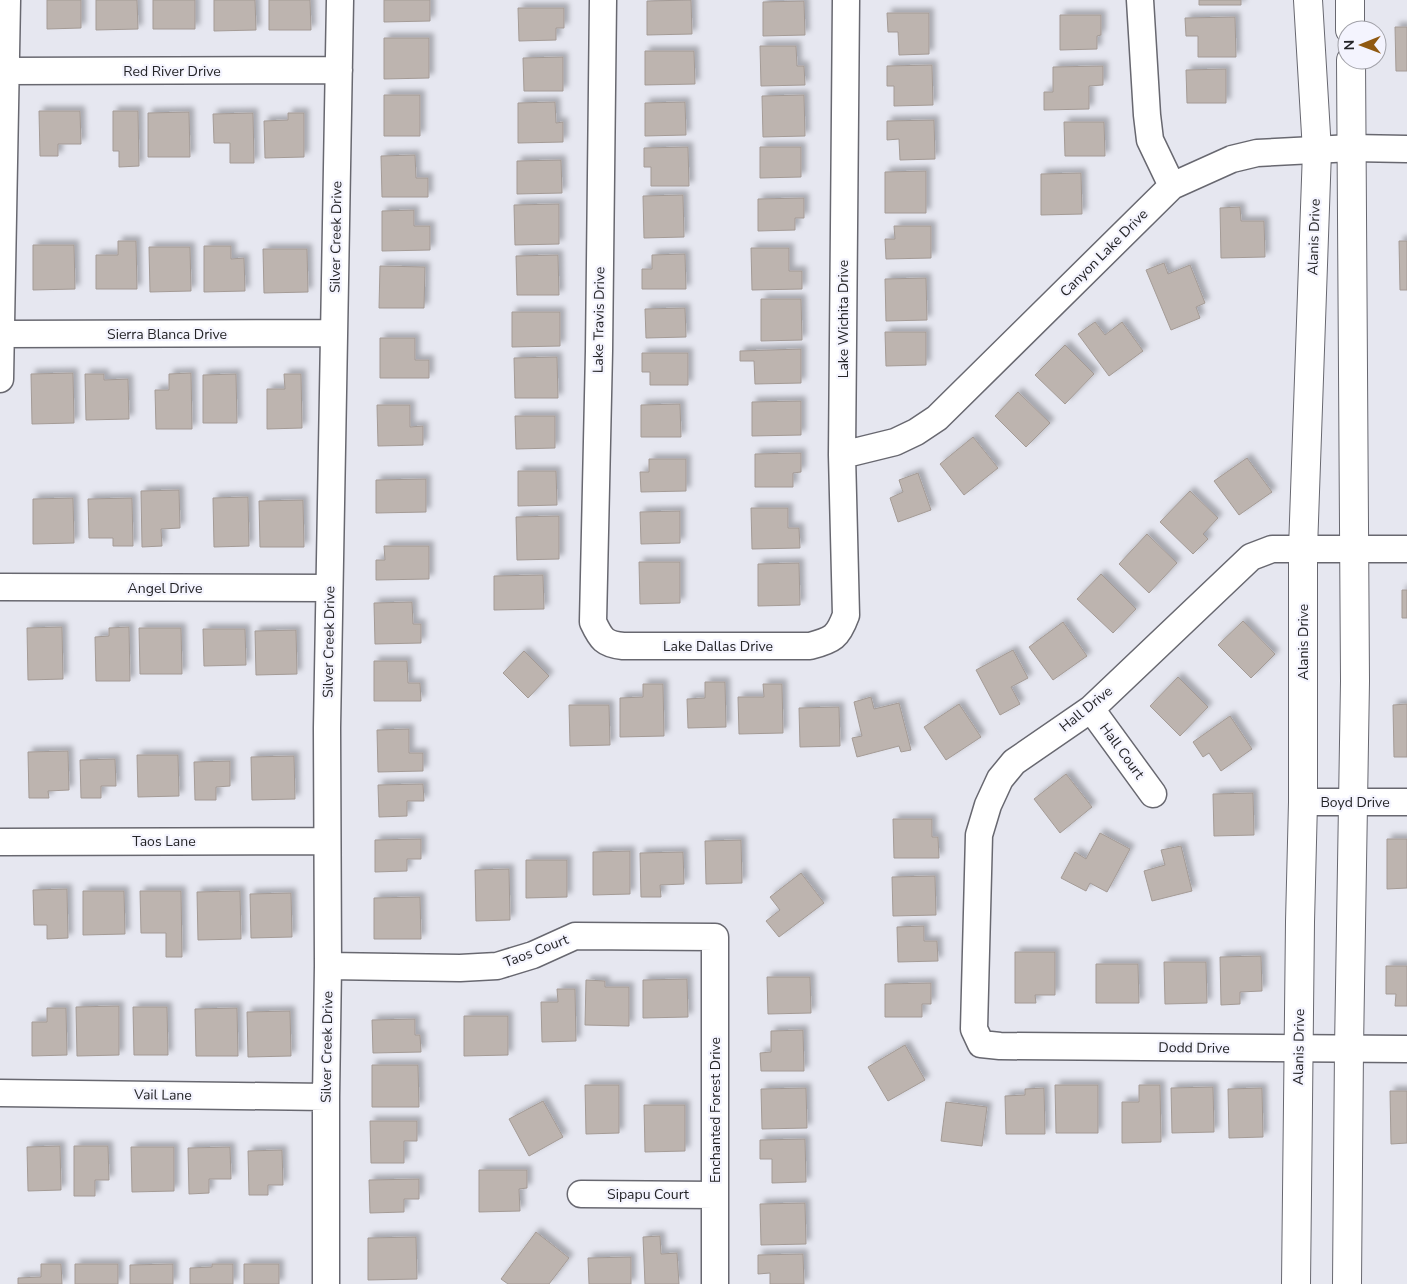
<svg xmlns="http://www.w3.org/2000/svg" width="1407" height="1284" viewBox="0 0 1407 1284" font-family="'Nunito Sans',sans-serif">
  <style>
    .building { fill: #bdb4af; stroke: #a49b96; filter: url(#shadow) }
    .lines { fill: none; stroke-linecap: round; stroke-linejoin: round }
    .minor-casing { stroke: #686870; stroke-width: 29 }
    .major-casing { stroke: #686870; stroke-width: 30 }
    .minor { stroke: #fff; stroke-width: 26 }
    .major { stroke: #fff; stroke-width: 28 }
    .labels { text-anchor: middle; dominant-baseline: central; stroke-width: 4.5; stroke-linejoin: round; paint-order: stroke }
    .street-label { font-size: 14px; fill: #242427; stroke: #f4f4fe }
  </style>
  <defs>
    <filter id="shadow"><feDropShadow dx="4.5" dy="-4.5" stdDeviation="2.5" flood-color="#0004"/></filter>
  </defs>
  <rect width="100%" height="100%" fill="#e6e7f0"/>
  <path class="building" d="M47 0H81V28L47 29Z
    M96 0H137L138 29 96 30Z
    M153 0H195V29H153Z
    M214 0H255L256 30 214 31Z
    M269 0H310L311 30H269Z
    M384 0H430V21L384 22Z
    M691 0 692 34 647 35V1Z
    M1199 0H1241V5H1199Z
    M804 1 805 35 763 36V2Z
    M518 8H564V28H556V40L519 41Z
    M887 13H929V54L899 55 898 32H888Z
    M1060 15H1101V35L1097 36V49L1060 50Z
    M1235 17 1236 57H1198V36H1186L1185 18Z
    M1395 27H1407V71H1396Z
    M384 38H429V78L384 79Z
    M760 46H796L797 66H804L805 85 761 86Z
    M645 51H694L695 84 645 85Z
    M563 57V91H524L523 58Z
    M932 65 933 105 894 106V86H887V66Z
    M1103 66V85L1089 86V109L1044 110V92H1053V67Z
    M1226 69V103H1187L1186 70Z
    M384 95H420V136H384Z
    M804 95 805 136 763 137 762 96Z
    M555 102 556 123 563 122V142L518 143V103Z
    M685 102 686 135 645 136V103Z
    M39 111H80L81 144H58V156H40Z
    M113 111H138L139 166 119 167V151H113Z
    M189 112 190 157H148V113Z
    M253 113 254 163H230V143H214L213 114Z
    M288 113H304V157L265 158 264 121 288 120Z
    M934 120 935 159 900 160 899 139 887 140V121Z
    M1064 122H1104L1105 156H1065Z
    M688 147 689 186H651V167H644V148Z
    M760 147H801V177L760 178Z
    M415 155 416 178H428V197H382L381 156Z
    M561 160 562 193 517 194V161Z
    M926 171V213H885V172Z
    M1081 173 1082 214 1041 215V174Z
    M683 195 684 237 644 238 643 196Z
    M804 198V218H795V230L758 231V199Z
    M559 204V244L515 245 514 205Z
    M1240 207 1241 221H1264L1265 257 1221 258 1220 208Z
    M414 210V226H430V250L382 251V211Z
    M894 226H931V258L886 259 885 239H895Z
    M118 241H136L137 289H96V255H118Z
    M1399 241H1407V290H1400Z
    M33 245H74L75 289 33 290Z
    M204 246H231V259L244 258 245 291 204 292Z
    M149 247H190L191 291 150 292Z
    M751 248H789V271H802V289L752 290Z
    M263 249H307L308 292 264 293Z
    M685 254 686 289H642V269H652V255Z
    M558 255 559 295H517L516 256Z
    M1164 263 1168 274 1190 265 1205 303 1196 307 1200 318 1171 330 1146 270Z
    M380 266 425 267 424 308H379Z
    M926 278 927 320 886 321 885 279Z
    M761 299H801L802 340 761 341Z
    M685 308 686 337 646 338 645 309Z
    M512 312H560V346L512 347Z
    M1095 322 1105 335 1122 322 1143 351 1109 376 1078 334Z
    M885 332H926V365L886 366Z
    M380 338H415V360H429V378H380Z
    M1065 345 1094 374 1065 404 1035 375Z
    M801 349V383L755 384 754 361H740V351Z
    M642 353H688V385H650V372H642Z
    M557 357 558 398H515L514 358Z
    M73 373 74 423 32 424 31 374Z
    M191 373 192 429H156L155 390H169V374Z
    M85 374H104V380L128 379 129 419 86 420Z
    M236 374 237 423H203V375Z
    M284 374H301L302 428 267 429V389H285Z
    M1018 392 1050 423 1026 447 995 416Z
    M801 401V435L752 436V402Z
    M680 404 681 437H641V405Z
    M377 405H410V427L423 426V445L378 446Z
    M515 416H555V448L516 449Z
    M973 437 998 468 964 495 940 464Z
    M801 453V472L793 473V487H755V454Z
    M1247 458 1272 492 1239 515 1214 481Z
    M649 459H686V491L641 492 640 472H649Z
    M518 471H556L557 505 518 506Z
    M918 473 931 510 898 522 890 498 903 492 899 480Z
    M426 479V512L376 513V480Z
    M179 490 180 528 161 529 162 546 142 547 141 491Z
    M1190 491 1218 518 1203 534 1208 539 1193 554 1160 522Z
    M248 497 249 546 214 547 213 498Z
    M73 498 74 543 33 544V499Z
    M132 498 133 546H113V538H89L88 499Z
    M303 500 304 547H260L259 501Z
    M751 508H788V528H799L800 548 752 549Z
    M680 511V543L641 544 640 512Z
    M559 516V559L517 560 516 517Z
    M1147 534 1177 563 1149 593 1119 564Z
    M384 546H429V579L376 580V560H385Z
    M639 562H680V603L640 604Z
    M799 563 800 605 758 606V564Z
    M1101 574 1136 609 1113 633 1077 599Z
    M543 575 544 609 494 610V576Z
    M1402 590H1407V618H1402Z
    M412 602 413 624H421V643L375 644 374 603Z
    M1243 621 1275 654 1251 678 1218 645Z
    M1063 622 1087 656 1053 680 1029 647Z
    M62 627 63 679 28 680 27 628Z
    M129 627 130 681H96L95 637 109 636V628Z
    M139 628H181L182 674H140Z
    M203 629H245L246 665 204 666Z
    M296 630 297 674 256 675 255 631Z
    M1013 650 1028 678 1011 687 1020 704 1000 715 976 670Z
    M524 651 549 676 528 698 503 673Z
    M374 661H407L408 683H420L421 701H374Z
    M1178 677 1208 707 1180 736 1150 706Z
    M705 682H725L726 727 688 728 687 699 705 698Z
    M643 684H663L664 736 620 737V698L643 697Z
    M763 684H782L783 733 739 734 738 697H764Z
    M871 697 874 709 899 703 911 750 901 752 899 746 857 757 852 738 862 736 854 702Z
    M959 704 981 737 946 760 924 727Z
    M1407 704V757H1394L1393 705Z
    M569 705H609L610 745 570 746Z
    M839 707 840 746 800 747 799 708Z
    M1230 716 1252 749 1221 771 1209 753 1203 757 1193 742Z
    M409 729V753H423V771L378 772 377 730Z
    M68 751 69 790 48 791 49 798H29L28 752Z
    M137 755H178L179 796 138 797Z
    M294 756 295 799 252 800 251 757Z
    M115 759 116 786H101V798H81L80 760Z
    M230 761V786L216 787V800H195L194 762Z
    M1066 774 1092 807 1060 833 1034 799Z
    M423 784 424 801H407V816L379 817 378 785Z
    M1253 793 1254 835 1214 836 1213 794Z
    M893 819H932V837H938L939 858H894Z
    M1100 833 1130 849 1107 892 1090 883 1086 891 1061 878 1075 852 1086 859Z
    M421 839V859H407V871L375 872V840Z
    M1387 839H1407V888L1387 889Z
    M741 840 742 883 706 884 705 841Z
    M1181 846 1192 891 1152 901 1144 871 1165 865 1161 850Z
    M630 851V894L593 895V852Z
    M683 852 684 884 660 885 661 897H641L640 853Z
    M526 860H567V897L526 898Z
    M509 869 510 920 476 921 475 870Z
    M801 873 824 903 779 937 766 921 780 910 770 897Z
    M935 876 936 915 893 916 892 877Z
    M67 889 68 938 47 939V925H34L33 890Z
    M83 891H124L125 934 83 935Z
    M140 891H181L182 957H166V933H141Z
    M240 891 241 939 198 940 197 892Z
    M291 893 292 937 251 938 250 894Z
    M420 897 421 939H374V898Z
    M924 926V941H937L938 961 898 962 897 927Z
    M1015 952H1055V995H1035L1036 1003H1015Z
    M1261 956 1262 991 1240 992V1004L1221 1005 1220 957Z
    M1164 962H1206L1207 1003 1165 1004Z
    M1096 964H1138L1139 1003H1096Z
    M1386 966H1407V1006H1395L1396 994H1386Z
    M767 977H810L811 1013 768 1014Z
    M687 979 688 1017 643 1018V980Z
    M586 980 605 981V987H629V1026L585 1025Z
    M931 983V1004H922V1017H885V984Z
    M557 989H575L576 1041 542 1042 541 1002H558Z
    M119 1006V1055L77 1056 76 1007Z
    M133 1007H167L168 1055H134Z
    M47 1008H66L67 1055 32 1056V1022H47Z
    M237 1008 238 1056H196L195 1009Z
    M290 1011 291 1056 248 1057 247 1012Z
    M464 1016H508V1055L464 1056Z
    M415 1019V1035H420L421 1052 373 1053 372 1020Z
    M803 1030 804 1071H761L760 1053 771 1052V1031Z
    M905 1045 925 1080 888 1101 868 1067Z
    M372 1065H418L419 1107H372Z
    M585 1085H619V1133L586 1134Z
    M1055 1085H1098V1133H1056Z
    M1139 1085H1160L1161 1142 1122 1143V1102H1139Z
    M1213 1087 1214 1132 1172 1133 1171 1088Z
    M806 1088 807 1128 762 1129 761 1089Z
    M1044 1088 1045 1134H1006L1005 1096 1025 1095V1089Z
    M1262 1088 1263 1137 1229 1138 1228 1089Z
    M1390 1091H1407V1143L1391 1144Z
    M543 1101 563 1137 529 1156 509 1119Z
    M946 1102 987 1107 982 1146 941 1141Z
    M644 1105H685V1151L645 1152Z
    M370 1121H417V1141H404V1163H371Z
    M805 1139 806 1182 772 1183V1159H760V1140Z
    M60 1146 61 1190 28 1191 27 1147Z
    M74 1146H108L109 1180H95V1196H74Z
    M131 1147H174V1191L132 1192Z
    M230 1147 231 1179H209V1193L189 1194 188 1148Z
    M282 1150 283 1185H268V1195H249L248 1151Z
    M479 1170H527V1188L519 1189 520 1211 479 1212Z
    M419 1179V1199H404V1212L370 1213 369 1180Z
    M805 1203 806 1244 761 1245 760 1204Z
    M536 1232 569 1258 549 1284H508L501 1279Z
    M660 1236 661 1254 677 1253 679 1284H645L643 1237Z
    M416 1237 417 1279 368 1280V1238Z
    M803 1254 804 1284H770V1273L758 1274V1255Z
    M631 1257V1284H589L588 1258Z
    M41 1264H61L62 1284H18V1278L41 1277Z
    M75 1264H118V1284H75Z
    M173 1264V1284H130V1265Z
    M212 1264H233V1284H190V1268L212 1267Z
    M244 1264H279V1284H244Z"/>
  <g class="lines">
    <g class="minor-casing">
      <path id="minor" d="M603 0 599 351 593 622C601 639 604 644 623 646H810C833 640 838 637 846 615L842 455 846 0
        M1140 0 1147 115 1150 140 1172 186
        M5 71 339 70
        M1 334 334 333
        M0 379 7 0
        M842 455 895 442 916 432 937 418 1172 186 1232 159 1257 153 1352 148 1407 149
        M1407 549H1272L1251 557 1091 709 1014 762 1000 779 988 805 979 835 974 1029 981 1044 1000 1046 1407 1049
        M0 587 329 588
        M1091 709 1153 794
        M1303 802H1407
        M0 842 327 841
        M328 966 460 968 497 966 533 955 575 936 715 937V1284
        M0 1093 326 1097
        M581 1194 715 1195
        M326 1284V1097L328 966 327 728 340 0"/>
    </g>
    <g class="major-casing">
      <path id="major" d="M1350 0V30
        M1296 1284 1300 922 1303 802V549L1317 151 1308 0
        M1347 1284 1349 1049 1355 681 1351 60"/>
    </g>
    <use href="#minor" class="minor"/>
    <use href="#major" class="major"/>
  </g>
  <g class="labels">
    <g class="street-label">
      <text x="172" y="71">Red River Drive</text>
      <text transform="translate(336 237) rotate(-89)">Silver Creek Drive</text>
      <text transform="translate(1314 237) rotate(-88)">Alanis Drive</text>
      <text transform="translate(1104 253) rotate(-45)">Canyon Lake Drive</text>
      <text transform="translate(843 319) rotate(-90)">Lake Wichita Drive</text>
      <text transform="translate(599 320) rotate(-89)">Lake Travis Drive</text>
      <text x="167" y="334">Sierra Blanca Drive</text>
      <text x="165" y="588">Angel Drive</text>
      <text transform="translate(329 642) rotate(-89)">Silver Creek Drive</text>
      <text transform="translate(1303 642) rotate(-90)">Alanis Drive</text>
      <text x="718" y="646">Lake Dallas Drive</text>
      <text transform="translate(1086 709) rotate(-39)">Hall Drive</text>
      <text transform="translate(1122 751) rotate(54)">Hall Court</text>
      <text x="1355" y="802">Boyd Drive</text>
      <text x="164" y="841">Taos Lane</text>
      <text transform="translate(536 951) rotate(-21)">Taos Court</text>
      <text transform="translate(327 1047) rotate(-89)">Silver Creek Drive</text>
      <text transform="translate(1299 1047) rotate(-89)">Alanis Drive</text>
      <text transform="translate(1194 1048) rotate(1)">Dodd Drive</text>
      <text transform="translate(163 1095) rotate(1)">Vail Lane</text>
      <text transform="translate(715 1110) rotate(-90)">Enchanted Forest Drive</text>
      <text x="648" y="1194">Sipapu Court</text>
    </g>
  </g>
  <g transform="translate(1362 45) rotate(269)"><circle r="24" fill="#f4f4fe" stroke="#a1a1a8"/>
  <path d="M0-4L9 19L0 12L-9 19Z" fill="#905911"/>
  <text y="-8" font-size="14" font-weight="bold" text-anchor="middle" fill="#242427">N</text>
  </g>
</svg>
